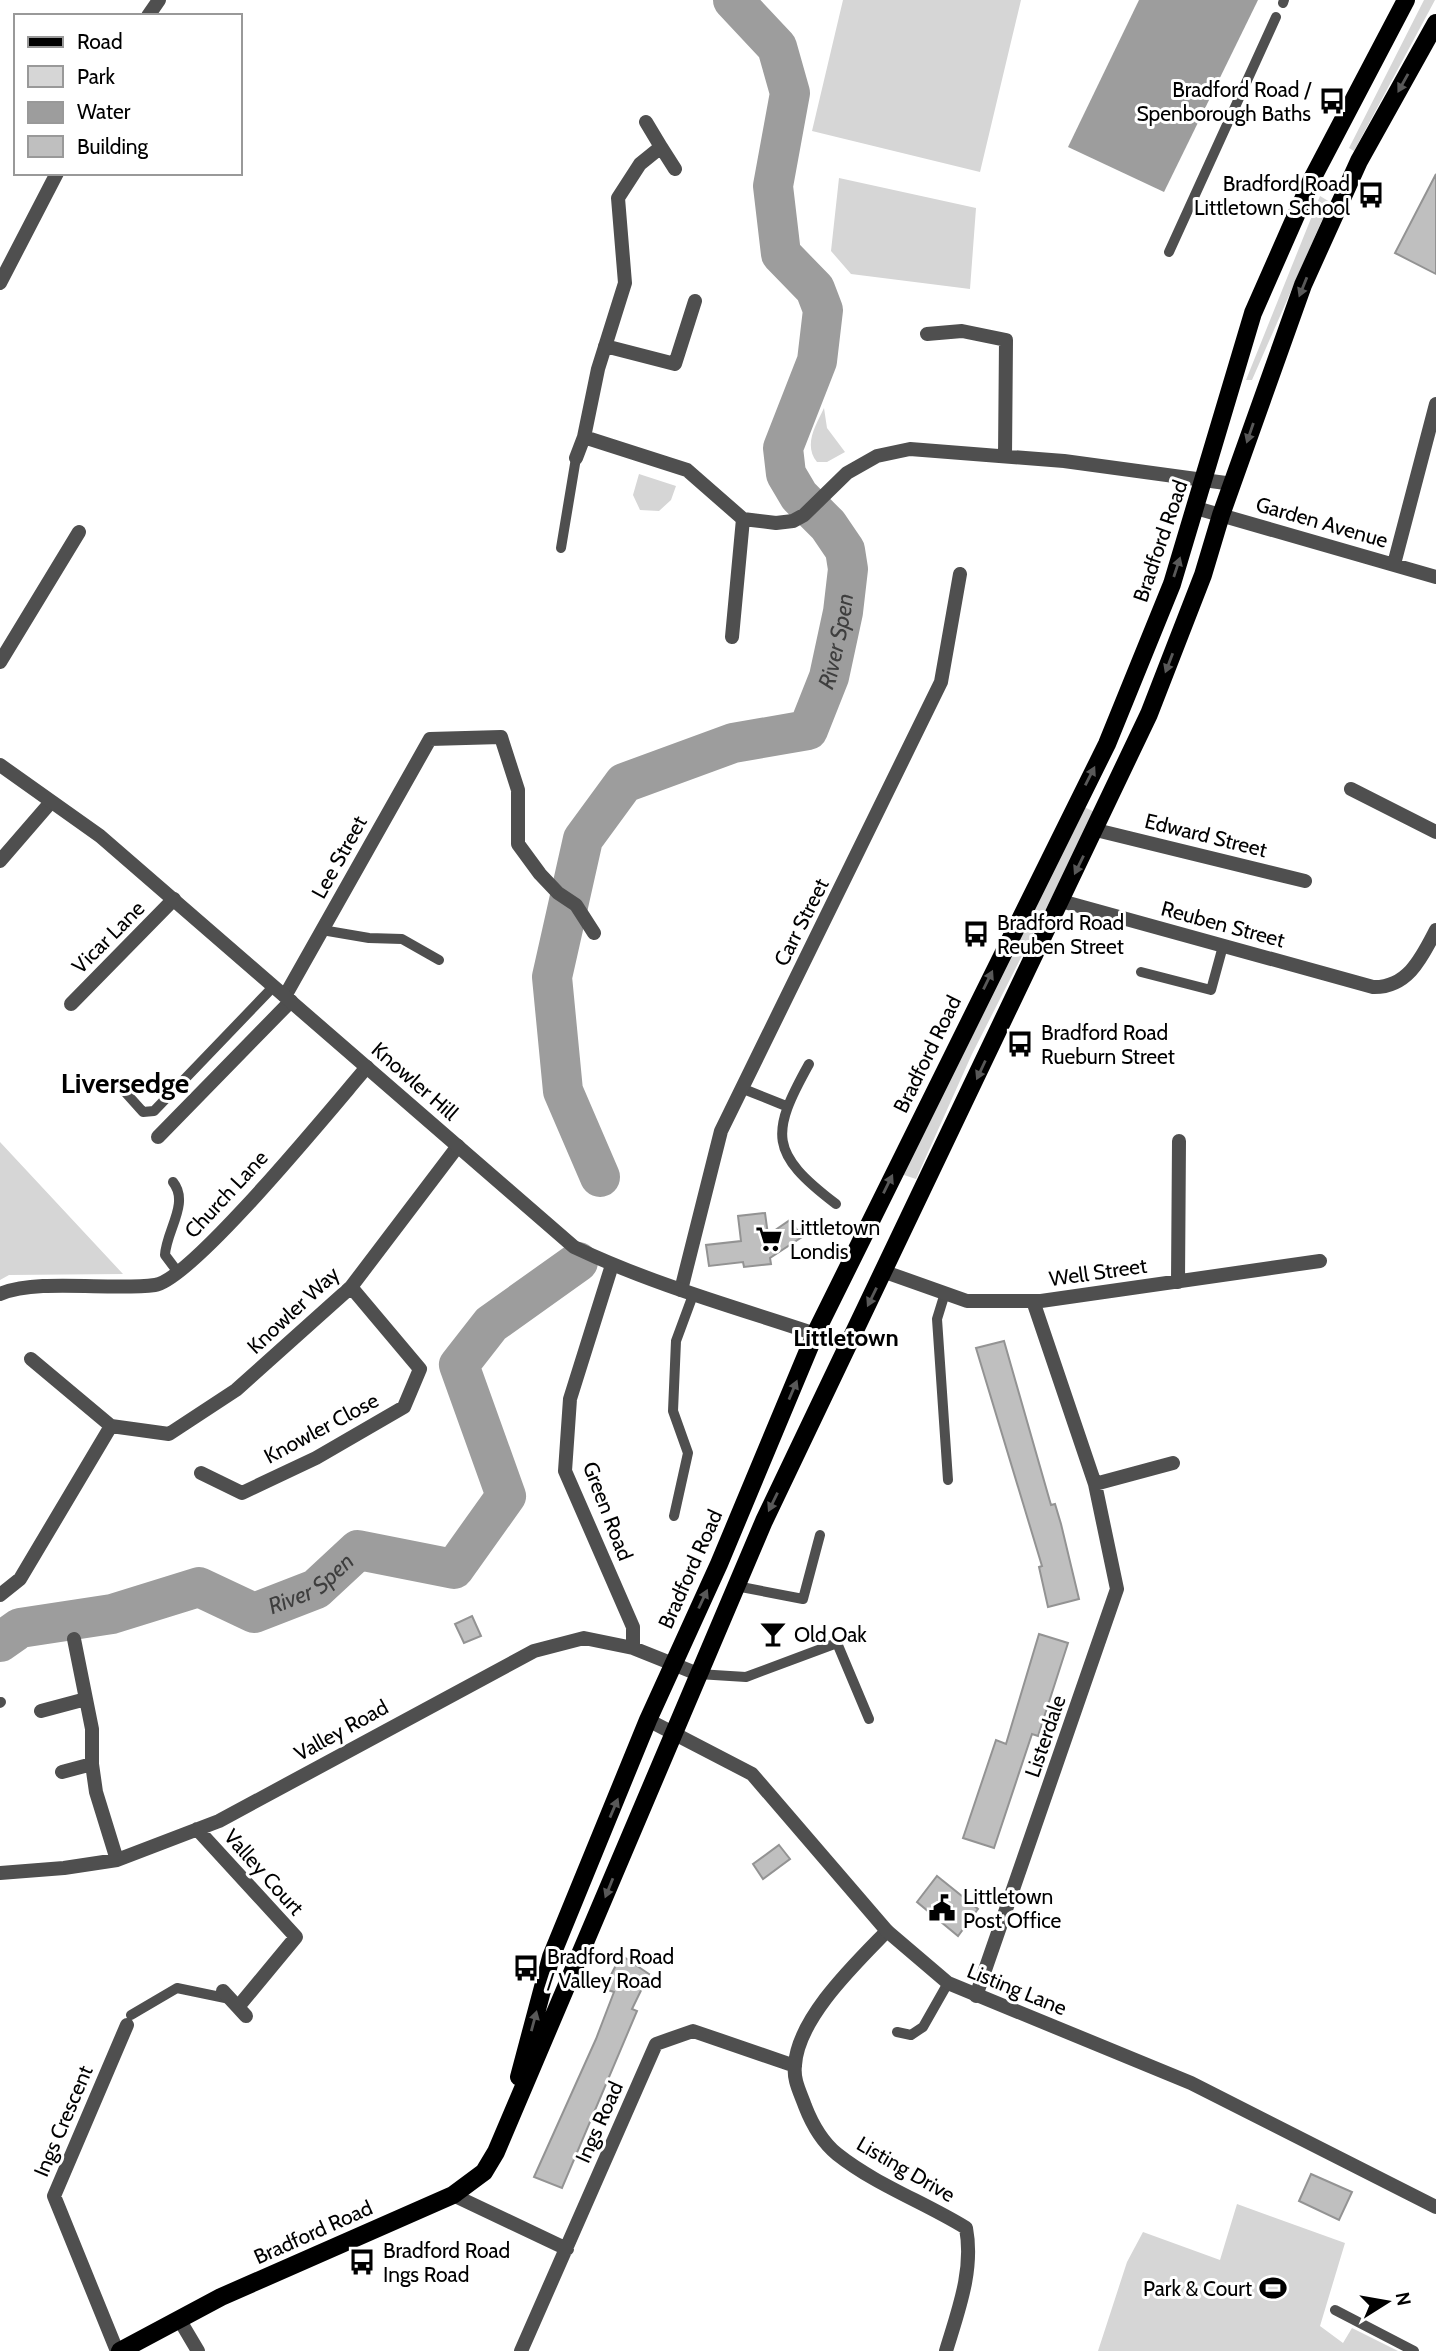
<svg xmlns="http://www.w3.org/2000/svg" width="1436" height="2351" viewBox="0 0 1436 2351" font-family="Cabin,sans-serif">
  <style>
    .green { fill: #d6d6d6 }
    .water { fill: #9d9d9d }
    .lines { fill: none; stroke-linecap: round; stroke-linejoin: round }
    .river { stroke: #9d9d9d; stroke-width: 40 }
    .building { fill: #bfbfbf; stroke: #939393; stroke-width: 2 }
    .service { stroke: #4f4f4f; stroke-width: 10 }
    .minor { stroke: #4f4f4f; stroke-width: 14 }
    .tertiary { stroke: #4f4f4f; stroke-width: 14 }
    .primary { stroke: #000; stroke-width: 18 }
    .oneway { fill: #595959 }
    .labels { text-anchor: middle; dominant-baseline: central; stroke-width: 6; stroke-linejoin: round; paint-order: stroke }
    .poi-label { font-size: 21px; fill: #000; stroke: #fff; text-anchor: start }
    .street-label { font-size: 21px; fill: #000; stroke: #fff }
    .water-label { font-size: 23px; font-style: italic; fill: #3e3e3e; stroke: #fff }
    .quarter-label { font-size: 24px; font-weight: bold; fill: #000; stroke: #fff }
    .district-label { font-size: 28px; font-weight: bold; fill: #000; stroke: #fff }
  </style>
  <rect width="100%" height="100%" fill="#fff"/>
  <path class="green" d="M843 0H1021L980 172 812 131Z
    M1424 0H1435L1354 151 1349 148Z
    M839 178 976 208 970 289 851 274 831 251Z
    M1320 196 1330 202 1252 380H1246Z
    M824 408 827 428 845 452 827 462H817C803 445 816 425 824 408Z
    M639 474 676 486 671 500 659 511 640 510 633 495Z
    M1084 807 1095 812 972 1054 916 1179 901 1174Z
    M0 1142 123 1274 9 1275 0 1280Z
    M1237 2204 1345 2243 1320 2326 1343 2343 1352 2328 1398 2351H1098L1127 2262 1143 2232 1220 2260Z"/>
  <path class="water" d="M1139 0H1258L1164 192 1068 147Z"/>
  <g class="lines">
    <g class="river">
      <path id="s1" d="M600 1177 563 1091 552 977 583 839 624 783 733 743 808 730 829 677 843 612 848 569 845 550 828 525 799 496 786 474 783 448 817 361 823 310 815 289 781 254 773 186 790 93 777 47 733 0"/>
      <path id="s2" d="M0 1642 20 1628 112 1614 199 1587 254 1613 316 1589 358 1550 454 1569 506 1496 459 1365 491 1324 578 1262"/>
    </g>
  </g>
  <path class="building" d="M1436 174V274L1395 253Z
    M765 1213 768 1235 790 1220 802 1237 770 1258 771 1264 744 1267 743 1262 709 1266 706 1245 741 1241 738 1216Z
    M1004 1341 1051 1505 1055 1504 1061 1524 1079 1599 1048 1607 1039 1567 1042 1566 976 1348Z
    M472 1616 481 1636 464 1643 455 1624Z
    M1039 1634 1068 1643 1038 1736 1032 1734 994 1848 963 1838 996 1740 1006 1744Z
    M779 1845 790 1859 763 1879 753 1864Z
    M937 1876 978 1909 958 1936 917 1902Z
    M621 1955 649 1974 632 2009 637 2011 562 2188 534 2177 596 2039 614 1992 604 1989Z
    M1311 2174 1352 2192 1339 2220 1299 2201Z"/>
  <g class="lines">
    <path class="service" d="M1283 3 1284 0
      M1169 252 1276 17
      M561 548 576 458
      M322 930 369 938 402 939 439 960
      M1141 972 1211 990 1223 946
      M809 1064C770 1134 769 1153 836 1204
      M117 1083 143 1112 154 1111 274 986
      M741 1088 786 1106
      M173 1182C190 1203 166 1231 165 1255L177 1271
      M945 1293 937 1319 948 1480
      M674 1516 688 1453 673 1411 676 1341 693 1295
      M736 1586 803 1599 820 1535
      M698 1674 746 1677 837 1643 869 1719
      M0 1703 1 1702
      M131 2015 177 1988 230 1999
      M897 2032 911 2035 923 2027 948 1983
      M1335 2310 1414 2351"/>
    <path class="minor" d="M148 16 159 0
      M661 147 675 169
      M0 283 57 173
      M927 334 962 331 1006 340 1005 456
      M605 346 675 364 695 301
      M584 437 687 470 743 519 776 523 793 521 804 515 847 473 877 456 910 449 1064 461 1233 484
      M576 458 584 437 598 369 625 283 618 198 640 164 661 147 646 122
      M1196 508 1436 577
      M1394 564 1436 404
      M732 637 743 519
      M0 662 79 532
      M1351 789 1436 832
      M1096 830 1305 881
      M0 861 51 802
      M1061 901 1373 987C1408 988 1422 957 1436 930
      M285 996 430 739 501 737 518 790V844L540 874 558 893 576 905 594 933
      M71 1004 174 899
      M158 1137 291 1001
      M612 1265 570 1399 565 1471 633 1627V1648
      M885 1272 967 1301H1041L1320 1261
      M1178 1282 1179 1141
      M681 1290 721 1131 941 682 960 574
      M0 1294C39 1278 111 1291 155 1285 192 1280 335 1104 367 1067
      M31 1359 111 1426 169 1434 236 1390 351 1287 458 1146
      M201 1473 242 1493 316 1458 404 1407 420 1369 351 1287
      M1095 1484 1173 1463
      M0 1595 20 1579 111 1426
      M74 1639 92 1729V1764L96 1792 117 1860
      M41 1711 86 1699
      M62 1772 92 1764
      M197 1829 296 1937 238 2007
      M0 1873 64 1868 117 1860 219 1821 534 1651 584 1638 633 1648 698 1674
      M887 1931C855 1964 798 2018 795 2065 793 2080 800 2092 805 2106 812 2124 821 2141 837 2154 876 2185 924 2202 966 2228 974 2270 958 2311 946 2351
      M223 1991 246 2016
      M976 1996 1117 1589 1095 1484 1033 1301
      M453 2195 567 2249
      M179 2319 198 2351
      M117 2351 54 2196 127 2025
      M521 2351 656 2044 693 2031 795 2066"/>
    <path class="tertiary" d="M0 765 100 836 574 1247C662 1289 757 1313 848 1345
      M648 1720 752 1774 887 1931 948 1983 1191 2083 1436 2207"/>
    <path class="primary" d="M519 2077 551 1957 648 1720 719 1564 815 1334 1107 744 1172 584 1253 313 1312 179 1406 0
      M120 2351 221 2297 453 2195 484 2172 496 2152 764 1521 1149 714 1203 575 1221 515 1303 285 1359 161 1436 23"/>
  </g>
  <defs><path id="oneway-solid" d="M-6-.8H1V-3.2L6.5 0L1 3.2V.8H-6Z" transform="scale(1.75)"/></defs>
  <g class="oneway">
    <use href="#oneway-solid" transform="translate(1403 83) rotate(119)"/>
    <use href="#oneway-solid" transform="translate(1303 287) rotate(112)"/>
    <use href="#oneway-solid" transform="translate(1250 433) rotate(109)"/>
    <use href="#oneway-solid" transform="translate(1177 567) rotate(-72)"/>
    <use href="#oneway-solid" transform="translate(1169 663) rotate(111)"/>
    <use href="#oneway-solid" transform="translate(1090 776) rotate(-63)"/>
    <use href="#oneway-solid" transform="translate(1079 865) rotate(116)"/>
    <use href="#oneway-solid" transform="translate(988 980) rotate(-64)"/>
    <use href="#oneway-solid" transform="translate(981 1070) rotate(115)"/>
    <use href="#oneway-solid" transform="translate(888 1184) rotate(-64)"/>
    <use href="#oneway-solid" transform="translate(872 1297) rotate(116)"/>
    <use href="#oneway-solid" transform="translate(793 1390) rotate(-67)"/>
    <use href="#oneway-solid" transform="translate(773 1502) rotate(116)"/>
    <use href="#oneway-solid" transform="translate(703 1599) rotate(-65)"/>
    <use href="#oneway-solid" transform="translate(614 1808) rotate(-67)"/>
    <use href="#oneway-solid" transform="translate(609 1888) rotate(112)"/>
    <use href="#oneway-solid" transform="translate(534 2021) rotate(-75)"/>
  </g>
  <defs>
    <g id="bus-bare" transform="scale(2.1)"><path d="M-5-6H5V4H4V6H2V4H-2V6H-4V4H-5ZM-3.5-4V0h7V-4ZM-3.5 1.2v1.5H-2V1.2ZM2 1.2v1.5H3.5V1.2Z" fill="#000" stroke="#fff" stroke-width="2.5" paint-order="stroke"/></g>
    <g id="supermarket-bare" transform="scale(2.1)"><path d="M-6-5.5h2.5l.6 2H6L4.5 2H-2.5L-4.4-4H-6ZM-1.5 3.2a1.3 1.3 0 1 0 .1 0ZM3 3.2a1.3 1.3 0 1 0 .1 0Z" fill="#000" stroke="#fff" stroke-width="2.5" paint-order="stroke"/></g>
    <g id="bar-bare" transform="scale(2.1)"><path d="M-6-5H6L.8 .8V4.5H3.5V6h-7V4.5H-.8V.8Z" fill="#000" stroke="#fff" stroke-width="2.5" paint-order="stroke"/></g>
    <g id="civic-bare" transform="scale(2.1)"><path d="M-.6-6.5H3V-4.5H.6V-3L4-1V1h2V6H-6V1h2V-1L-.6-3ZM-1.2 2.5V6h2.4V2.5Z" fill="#000" stroke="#fff" stroke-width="2.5" paint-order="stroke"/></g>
    <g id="stadium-bare" transform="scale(2.1)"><path d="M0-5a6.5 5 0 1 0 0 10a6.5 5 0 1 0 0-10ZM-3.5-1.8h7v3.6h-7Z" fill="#000" stroke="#fff" stroke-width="2.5" paint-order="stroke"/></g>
  </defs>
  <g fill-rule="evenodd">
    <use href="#bus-bare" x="1332" y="101"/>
    <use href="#bus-bare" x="1371" y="195"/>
    <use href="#bus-bare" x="976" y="934"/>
    <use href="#bus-bare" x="1020" y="1044"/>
    <use href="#supermarket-bare" x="769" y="1239"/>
    <use href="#bar-bare" x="773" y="1634"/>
    <use href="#civic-bare" x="942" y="1908"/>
    <use href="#bus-bare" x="526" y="1968"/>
    <use href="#bus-bare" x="362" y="2262"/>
    <use href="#stadium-bare" x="1273" y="2288"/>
  </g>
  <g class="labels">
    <g class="poi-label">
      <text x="1311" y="89" text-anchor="end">Bradford Road /<tspan x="1311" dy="24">Spenborough Baths</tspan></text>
      <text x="1350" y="183" text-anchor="end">Bradford Road<tspan x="1350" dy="24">Littletown School</tspan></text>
      <text x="997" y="922">Bradford Road<tspan x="997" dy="24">Reuben Street</tspan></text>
      <text x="1041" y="1032">Bradford Road<tspan x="1041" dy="24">Rueburn Street</tspan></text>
      <text x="790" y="1227">Littletown<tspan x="790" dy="24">Londis</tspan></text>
      <text x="794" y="1634">Old Oak</text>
      <text x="963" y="1896">Littletown<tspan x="963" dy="24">Post Office</tspan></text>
      <text x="547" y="1956">Bradford Road<tspan x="547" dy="24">/ Valley Road</tspan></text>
      <text x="383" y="2250">Bradford Road<tspan x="383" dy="24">Ings Road</tspan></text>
      <text x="1252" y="2288" text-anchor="end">Park &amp; Court</text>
    </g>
    <g class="street-label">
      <text transform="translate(1322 522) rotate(16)">Garden Avenue</text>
      <text transform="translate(1160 541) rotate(-71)">Bradford Road</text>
      <text transform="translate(1206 835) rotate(14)">Edward Street</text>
      <text transform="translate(339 857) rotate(-61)">Lee Street</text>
      <text transform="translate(801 922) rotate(-63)">Carr Street</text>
      <text transform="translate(1223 924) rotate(15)">Reuben Street</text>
      <text transform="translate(108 937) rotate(-45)">Vicar Lane</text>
      <text transform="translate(927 1054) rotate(-64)">Bradford Road</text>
      <text transform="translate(415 1081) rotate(41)">Knowler Hill</text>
      <text transform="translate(226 1194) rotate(-47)">Church Lane</text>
      <text transform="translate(1098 1272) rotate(-8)">Well Street</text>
      <text transform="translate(293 1310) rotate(-43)">Knowler Way</text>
      <text transform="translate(321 1428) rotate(-28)">Knowler Close</text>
      <text transform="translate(608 1511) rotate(69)">Green Road</text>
      <text transform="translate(690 1569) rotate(-66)">Bradford Road</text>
      <text transform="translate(341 1730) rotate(-29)">Valley Road</text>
      <text transform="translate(1045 1736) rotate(-71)">Listerdale</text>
      <text transform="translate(264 1872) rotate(48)">Valley Court</text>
      <text transform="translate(1017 1989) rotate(22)">Listing Lane</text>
      <text transform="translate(63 2121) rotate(-67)">Ings Crescent</text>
      <text transform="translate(599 2122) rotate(-66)">Ings Road</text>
      <text transform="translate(906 2169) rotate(30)">Listing Drive</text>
      <text transform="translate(313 2232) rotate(-24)">Bradford Road</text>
    </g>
    <g class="water-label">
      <text stroke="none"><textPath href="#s1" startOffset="705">River Spen</textPath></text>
      <text stroke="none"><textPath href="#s2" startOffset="334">River Spen</textPath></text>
    </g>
    <g class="quarter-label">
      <text x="846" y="1337">Littletown</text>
    </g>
    <g class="district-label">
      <text x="125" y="1083">Liversedge</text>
    </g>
  </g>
  <rect x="14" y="14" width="228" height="161" fill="#ffffff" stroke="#999999" stroke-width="2"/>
  <rect x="28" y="37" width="35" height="10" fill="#000000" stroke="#999999" stroke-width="2"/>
  <text x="77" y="49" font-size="21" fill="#000000">Road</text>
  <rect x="28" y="66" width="35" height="21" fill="#d6d6d6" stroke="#999999" stroke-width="2"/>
  <text x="77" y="84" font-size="21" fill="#000000">Park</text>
  <rect x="28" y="102" width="35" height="21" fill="#9d9d9d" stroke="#999999" stroke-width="2"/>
  <text x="77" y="119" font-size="21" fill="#000000">Water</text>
  <rect x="28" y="136" width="35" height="21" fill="#bfbfbf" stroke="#999999" stroke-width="2"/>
  <text x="77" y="154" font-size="21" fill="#000000">Building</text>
  <g transform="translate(1387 2302) rotate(79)" stroke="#ffffff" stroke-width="5" paint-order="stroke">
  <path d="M0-5L12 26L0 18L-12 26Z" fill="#000000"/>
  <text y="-10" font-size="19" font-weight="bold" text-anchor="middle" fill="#000000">N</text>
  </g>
</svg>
